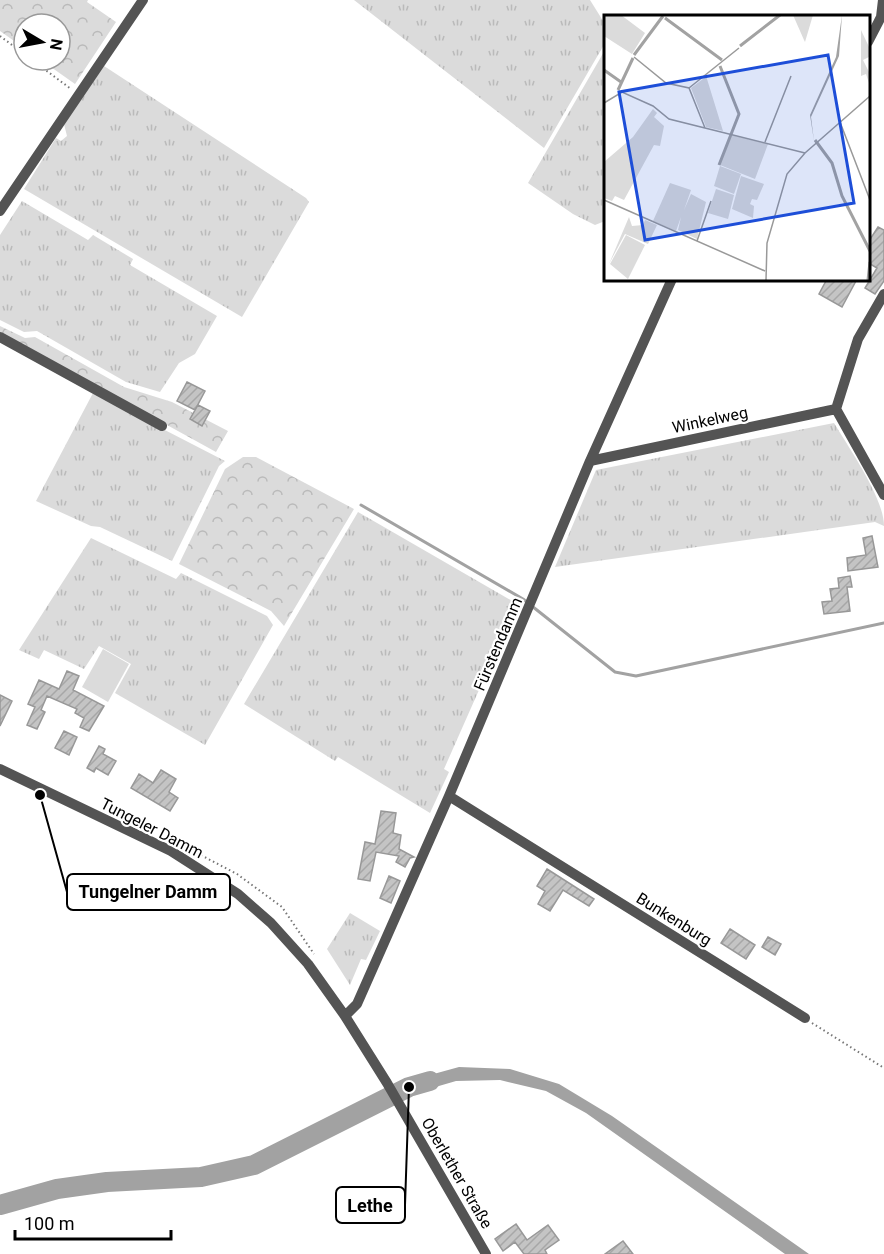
<svg xmlns="http://www.w3.org/2000/svg" width="884" height="1254" viewBox="0 0 884 1254" font-family="Roboto,sans-serif">
  <style>
    .grass { fill: url(#grass-tufts) }
    .forest { fill: url(#forest-crowns) }
    .pitch { fill: #dbdbdb }
    .water { fill: #a2a2a2 }
    .lines { fill: none; stroke-linecap: round; stroke-linejoin: round }
    .stream { stroke: #a2a2a2; stroke-width: 3 }
    .river { stroke: #a2a2a2; stroke-width: 20 }
    .building { fill: url(#building-hatch); stroke: #989898; stroke-width: 1.5 }
    .path { stroke: #767676; stroke-width: 2; stroke-dasharray: 1.5 3; stroke-linecap: butt }
    .minor { stroke: #545454; stroke-width: 10 }
    .labels { text-anchor: middle; dominant-baseline: central; stroke-width: 4.5; stroke-linejoin: round; paint-order: stroke }
    .street-label { font-size: 16px; fill: #000; stroke: #fff }
    .inset-river { fill: none; stroke: #a2a2a2; stroke-width: 3 }
    .inset-road { fill: none; stroke: #999; stroke-width: 1.5 }
    .view { fill: #1d4ed8; fill-opacity: 0.15; stroke: #1d4ed8; stroke-width: 3 }
    .inset-edge { fill: none; stroke: #000; stroke-width: 3 }
    .leader { fill: none; stroke: #000; stroke-width: 2 }
    .callout-dot { fill: #000; stroke: #fff; stroke-width: 2 }
    .callout { fill: #fff; stroke: #000; stroke-width: 2 }
    .callout-label { font-size: 18px; text-anchor: middle; font-weight: bold; fill: #000 }
  </style>
  <defs>
    <pattern id="grass-tufts" width="24" height="20" patternUnits="userSpaceOnUse" patternTransform="scale(1.5)"><rect width="24" height="20" fill="#dbdbdb"/><path d="M3 7l-1-3M5 7V3M7 7l1-3M15 17l-1-3M17 17v-4M19 17l1-3" fill="none" stroke="#bababa"/></pattern>
    <pattern id="forest-crowns" width="20" height="18" patternUnits="userSpaceOnUse" patternTransform="scale(1.5)"><rect width="20" height="18" fill="#dbdbdb"/><path d="M2 6a3 3 0 1 1 6 0M12 15a3 3 0 1 1 6 0" fill="none" stroke="#bababa"/></pattern>
    <pattern id="building-hatch" width="6" height="6" patternUnits="userSpaceOnUse" patternTransform="scale(1.5)"><rect width="6" height="6" fill="#c4c4c4"/><path d="M-1 1l2-2M0 6l6-6M5 7l2-2" fill="none" stroke="#a7a7a7"/></pattern>
  </defs>
  <rect width="100%" height="100%" fill="#fff"/>
  <path class="grass" d="M354 0H590L605 24V43L544 148Z
    M605 50V221L595 225 573 214 528 183Z
    M104 66 306 198 309 202 242 317 24 189 56 138 61 141 67 136 64 124Z
    M22 201 88 240 93 235 133 259 130 265 217 316 195 354 179 363 160 392 126 382 37 331 24 332 0 320V235Z
    M93 393 225 461 219 466 172 561 100 527 91 526 36 501Z
    M834 423C849 448 884 498 884 526L875 522 555 567 596 470Z
    M358 512 521 606 507 640 502 638 444 769 449 772 430 813 338 757 335 761 244 704Z
    M91 538 176 579 181 573 267 616 273 625 205 745 115 693 131 664 99 646 84 669 44 650 39 659 19 650Z
    M350 913 380 931 366 960 361 959 350 985 327 949Z"/>
  <path class="forest" d="M0 0H88L87 2 116 22 75 84 41 60H60V24H24V48L0 31Z
    M0 326 25 338 35 337 124 387 172 402 228 431 216 452 0 333Z
    M243 457H256L354 509 284 626 271 611 179 564 225 469Z"/>
  <path class="pitch" d="M103 649 129 664 108 702 82 687Z"/>
  <path class="water" d="M459 1067 510 1069 559 1084 612 1116 809 1254H785L586 1113 546 1091 500 1080 456 1081 408 1095 401 1083Z"/>
  <g class="lines">
    <path class="stream" d="M361 505 523 599 615 672 636 676 884 623"/>
    <path class="river" d="M0 1205 57 1189 107 1182 201 1177 254 1165 409 1087 430 1081"/>
  </g>
  <path class="building" d="M878 227 884 230V281L875 294 865 288 877 268 867 262V244Z
    M827 279H857L842 307 819 294Z
    M187 382 205 391 195 410 177 401Z
    M198 405 210 411 202 426 190 419Z
    M872 536 878 567 848 571 847 558 866 555 863 538Z
    M850 576 852 587H847L850 611 824 614 822 602 832 601 830 589 839 588 838 578Z
    M67 671 79 676 73 690 104 706 89 731 80 727 84 718 75 713 77 709 47 696 41 710 45 712 37 729 27 725 35 707 28 704 39 680 59 689Z
    M0 695 12 701 0 726Z
    M64 731 77 737 69 755 55 748Z
    M99 746 105 749 103 754 116 761 108 775 96 768 94 772 87 768Z
    M161 770 176 779 169 792 178 798 170 811 131 788 139 774 153 783Z
    M381 811 396 813 393 833 401 835 399 849 414 857 410 858 405 867 396 862 399 856 376 852 370 881 358 879 365 842 375 844Z
    M547 869 594 899 589 906 563 890 550 911 538 904 545 891 537 886Z
    M389 876 400 881 391 903 380 898Z
    M730 929 755 945 746 959 721 943Z
    M768 937 781 944 775 955 762 947Z
    M516 1224 527 1240 548 1225 559 1240 545 1250 547 1254H524L515 1242 503 1251 495 1239Z
    M623 1241 633 1254H605Z"/>
  <g class="lines">
    <path class="path" d="M0 36 24 54
      M32 60 71 89
      M193 851 237 874 282 907 314 954
      M812 1023 884 1068"/>
    <path class="minor" d="M868 42 881 17 883 0
      M0 211 143 0
      M0 337 162 426
      M836 409 884 495
      M590 461 836 409 858 339 884 294
      M0 769 171 851 238 894 271 923 308 964 345 1016 387 1083 486 1254
      M449 796 805 1018
      M345 1016 357 1004 449 796 590 461 672 279"/>
  </g>
  <g class="labels">
    <g class="street-label">
      <text transform="translate(710 420) rotate(-12)">Winkelweg</text>
      <text transform="translate(498 644) rotate(-67)">Fürstendamm</text>
      <text transform="translate(152 828) rotate(27)">Tungeler Damm</text>
      <text transform="translate(674 919) rotate(32)">Bunkenburg</text>
      <text transform="translate(457 1173) rotate(60)">Oberlether Straße</text>
    </g>
  </g>
  <g transform="translate(604 15)">
    <rect width="266" height="266" fill="#fff"/>
    <path d="M0 0H17L41 18 28 39 0 21ZM103 61V64L119 116 102 112 87 73ZM49 94 53 98 50 102 60 111 56 131 50 130 20 185 11 181 8 186 0 183V147L29 122ZM127 120 164 129 151 164 116 150ZM137 161 160 169 153 185 148 184 146 189 150 191 149 203 128 194ZM66 168 87 175 80 195 87 179 102 187 93 224 74 215 77 202 72 216 49 206ZM112 174 130 180 124 204 104 198ZM22 220 41 230 24 264 6 249Z" fill="#dbdbdb"/>
    <path d="M189 0H209L201 27 200 25ZM257 15 265 32V42L259 45 265 57V68L262 59 257 61ZM116 151 137 159 130 179 110 171ZM25 202 28 211 39 210 41 205 53 210 44 229 21 219 5 249Z" fill="#dbdbdb"/>
    <path d="M238 0 235 41 207 102 210 126 206 100 232 42Z" fill="#a2a2a2"/>
    <path class="inset-river" d="M61 3 118 45M136 31 176 0M30 40 59 1M0 55 17 67M14 75 29 43M211 125 228 148 238 181 266 236M115 150 135 99 116 51M264 265 266 247"/>
    <path class="inset-road" d="M30 42 62 68 85 73 101 113M85 73 135 33M0 88 18 77 49 91 65 104 201 138M236 107 266 185M161 127 187 61M0 185 161 256M93 226 107 186M162 265 163 228 183 159 201 138 266 81"/>
    <path class="view" d="M224 40 250 188 41 225 15 77Z"/>
    <rect width="266" height="266" class="inset-edge"/>
  </g>
  <path class="leader" d="M40 795L67 892M409 1087L405 1205"/>
  <g class="callout-dot">
    <circle cx="40" cy="795" r="6"/>
    <circle cx="409" cy="1087" r="6"/>
  </g>
  <g class="callout">
    <rect x="67" y="874" width="163" height="36" rx="6"/>
    <rect x="336" y="1187" width="69" height="36" rx="6"/>
  </g>
  <g class="callout-label">
    <text x="148" y="898">Tungelner Damm</text>
    <text x="370" y="1212">Lethe</text>
  </g>
  <g transform="translate(42 42) rotate(100)"><circle r="28" fill="#ffffff" stroke="#999999" stroke-width="1.5"/>
  <path d="M0-4.5L10 22L0 15L-10 22Z" fill="#000000"/>
  <text y="-9" font-size="16" font-weight="bold" text-anchor="middle" fill="#000000">N</text>
  </g>
  <path d="M15 1230v9h156v-9" fill="none" stroke="#000000" stroke-width="3"/>
  <text x="24" y="1230" font-size="18" fill="#000000" stroke="#ffffff" stroke-width="4.5" paint-order="stroke">100 m</text>
</svg>
